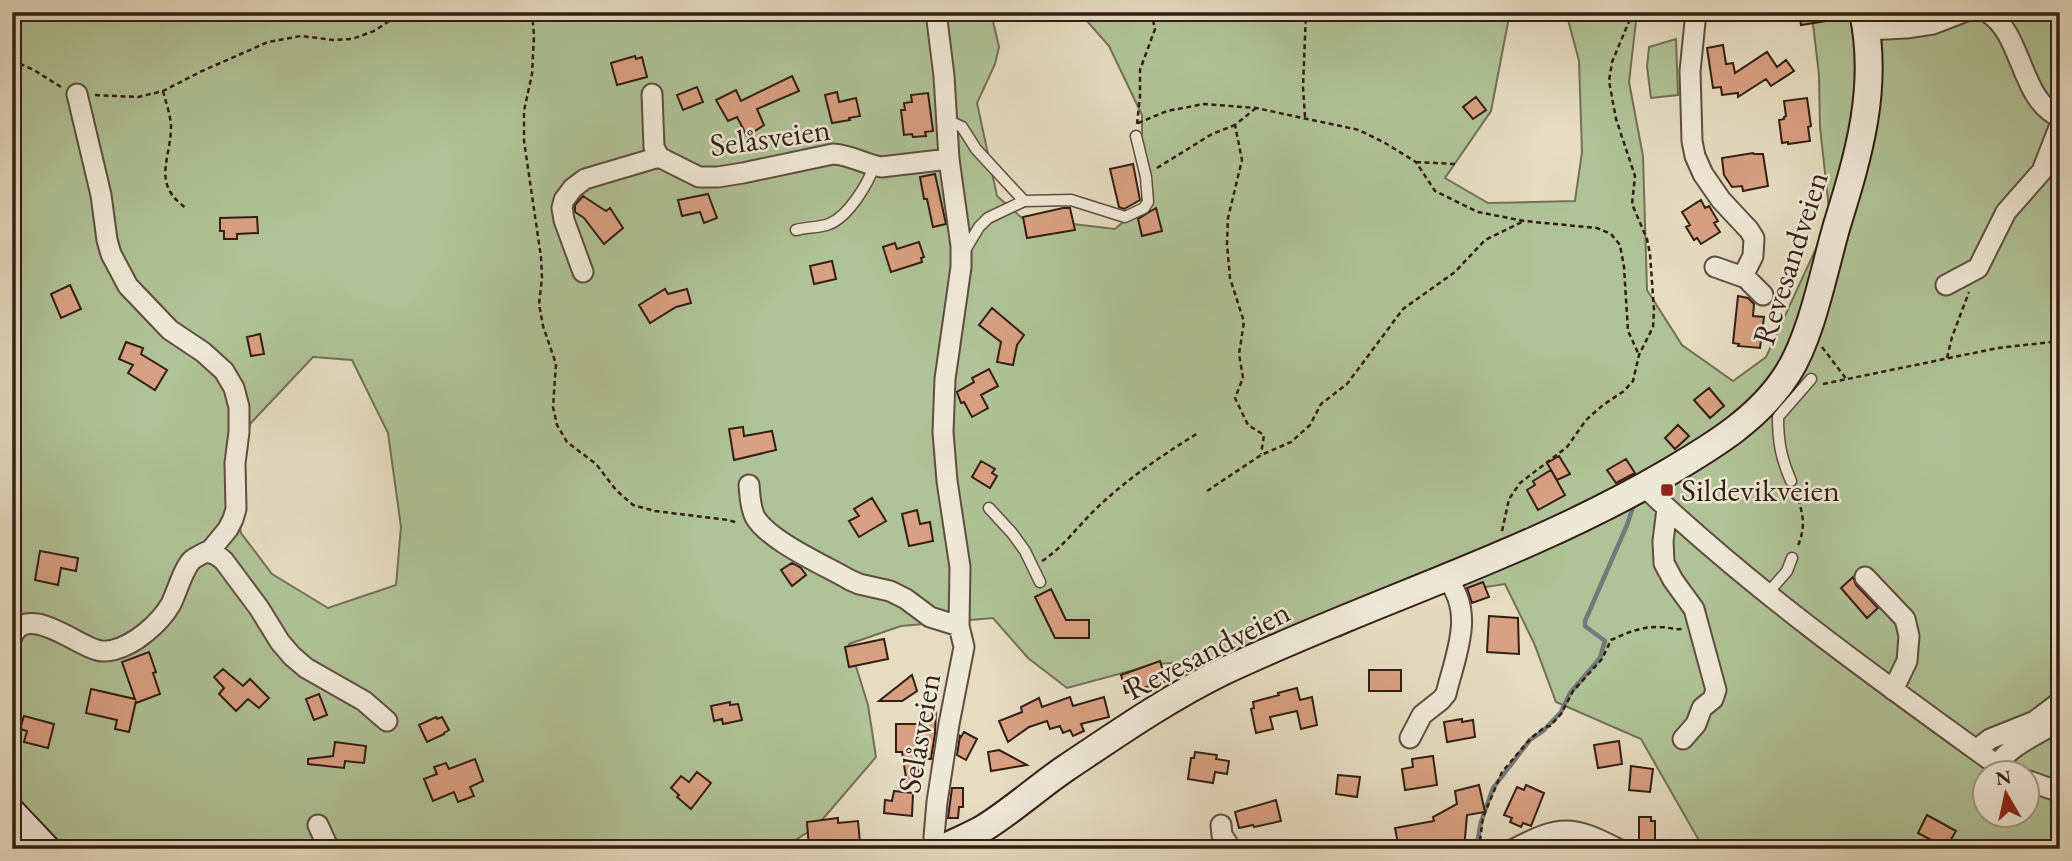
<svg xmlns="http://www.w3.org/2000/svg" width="2072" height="861" viewBox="0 0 2072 861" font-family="'EB Garamond',serif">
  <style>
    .green { fill: #b0c297; stroke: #727056; stroke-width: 2; fill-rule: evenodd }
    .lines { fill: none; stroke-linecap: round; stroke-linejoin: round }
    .stream { stroke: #727b7a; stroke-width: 4.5 }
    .building { fill: #d8a082; stroke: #341d14; stroke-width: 2 }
    .service-casing { stroke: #604d3f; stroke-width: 13 }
    .minor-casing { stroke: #604d3f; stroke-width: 23 }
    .secondary-casing { stroke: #341d14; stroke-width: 30 }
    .path { stroke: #341d14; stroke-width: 2.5; stroke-dasharray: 5 3.5; stroke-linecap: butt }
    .service { stroke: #eee8d7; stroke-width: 10 }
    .minor { stroke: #eee8d7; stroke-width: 19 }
    .secondary { stroke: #eee8d7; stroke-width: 26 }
    .poi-dot { fill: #8f2418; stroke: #eee8d7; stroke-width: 2.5 }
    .labels { text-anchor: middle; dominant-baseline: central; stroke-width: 5; stroke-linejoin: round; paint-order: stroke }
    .street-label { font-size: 32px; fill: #341d14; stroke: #eee8d7 }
    .poi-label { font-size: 32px; fill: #341d14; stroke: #eee8d7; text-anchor: start }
  </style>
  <rect width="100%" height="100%" fill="#e5dcc1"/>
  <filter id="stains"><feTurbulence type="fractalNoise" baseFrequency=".00286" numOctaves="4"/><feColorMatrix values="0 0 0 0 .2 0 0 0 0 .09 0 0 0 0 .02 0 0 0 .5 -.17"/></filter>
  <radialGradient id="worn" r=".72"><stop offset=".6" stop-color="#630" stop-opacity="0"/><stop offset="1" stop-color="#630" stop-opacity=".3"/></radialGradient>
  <path class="green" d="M12 12H989L992 17 999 47 995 64 977 103 997 196 1022 218 1115 229 1142 206V115L1109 46 1079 12H1510L1491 111 1445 178 1488 203 1575 201 1582 152 1579 61 1566 12H1637L1629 82 1643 156 1647 290 1682 345 1733 381 1766 357 1830 218 1820 127 1819 75 1813 24 1816 12H2060V849H1722L1701 844 1641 739 1556 702 1534 643 1505 584 1426 596 1341 636 1249 658 1156 664 1067 688 1028 658 993 618 901 626 849 644 868 705 876 757 816 827 781 849H12ZM313 357 352 360 388 433 401 527 396 585 328 608 272 574 241 533 235 498 250 424ZM1984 774H2026V816H1984Z
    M1676 39 1678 95 1651 98 1647 67 1649 47Z"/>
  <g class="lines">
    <path class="stream" d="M1476 849 1481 822 1493 788 1530 740 1543 731 1561 712 1570 693 1600 658 1605 641 1585 626V621L1627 525 1633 507"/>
  </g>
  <path class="building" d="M1799 12H1838L1839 19 1801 25Z
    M1723 45 1726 64 1733 63 1735 73 1767 52 1777 67 1786 60 1794 71 1771 86 1766 79 1738 97V93L1722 95 1721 87 1713 88 1707 48Z
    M635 56 636 59 642 57 647 77 617 85 611 63Z
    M792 76 799 91 757 109 764 125 747 136 737 117 728 121 716 100 736 90 741 101Z
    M697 87 703 102 683 110 677 95Z
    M837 92 839 102 856 98 860 116 849 118 850 120 832 123 825 95Z
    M928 93 933 131 925 132 926 136 913 137 912 134 904 135 901 110H905L904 103 912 102 911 95Z
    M1476 97 1486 110 1473 119 1463 107Z
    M1807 98 1811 126 1808 127 1810 141 1788 144V142L1782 143 1779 120 1784 119V117L1786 116 1784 101Z
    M1753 153 1754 154H1763L1768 186 1743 191 1742 186 1732 187 1724 175 1722 158Z
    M1133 164 1140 200 1124 209 1119 207 1110 169Z
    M935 174 946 224 933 227 927 199H924L920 177Z
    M708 194 717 218 704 223 700 212 682 216 678 200Z
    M583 196 606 211 610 208 623 228 604 244 584 218 575 212V205Z
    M1701 200 1705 208 1709 206 1718 221 1714 223 1720 232 1701 244 1697 238 1694 240 1686 227 1690 225 1682 212Z
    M1063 208H1070L1075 230 1027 238 1023 217Z
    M1156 208 1162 231 1142 236 1138 219Z
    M257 217 258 233 237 234V239H224V231H220V218Z
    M919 242 924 257 921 258 922 262 891 272 883 247 895 243 897 249Z
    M832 261 836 279 814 284 810 266Z
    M70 285 81 309 61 318 51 294Z
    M665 289 668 294 687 289 691 303 676 307 650 323 639 305Z
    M1738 296 1748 298 1754 304 1753 316 1764 317 1760 348 1738 346 1739 344 1733 343Z
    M992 308 1024 335 1017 345 1013 365 997 362 1001 342 979 325Z
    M260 334 264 354 251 356 247 337Z
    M126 342 143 348 141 354 167 370 155 390 128 373 133 365 119 359Z
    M989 369 998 386 981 395 988 408 972 417 964 402 961 403 957 392 974 382 972 378Z
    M1709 388 1724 406 1710 418 1694 400Z
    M1678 425 1689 436 1675 449 1665 438Z
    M743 427 744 436 772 431 776 450 734 460 729 429Z
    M1559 456 1570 474 1557 480 1547 463Z
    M1626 459 1635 473 1616 483 1607 470Z
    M981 461 995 469 992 473 997 476 990 488 972 477Z
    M1551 470 1565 495 1538 510 1527 490 1535 485 1533 481Z
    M872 498 886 521 859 537 849 521 859 516 854 509Z
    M917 510 920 524 930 522 933 541 909 546 902 514Z
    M40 551 78 558 76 571 61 568 58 585 35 580Z
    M792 563 801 568 806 575 792 586 781 570Z
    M1853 577 1856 585 1878 608 1867 618 1841 588Z
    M1483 582 1489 597 1472 603 1467 588Z
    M1051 589 1066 620H1089V638H1055L1035 597Z
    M1489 616 1518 618 1519 654 1487 652Z
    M884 639 888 659 849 667 845 647Z
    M149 652 156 672 153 673 160 694 136 703V701L129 732 115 729 117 720 86 713 91 689 135 699 122 662Z
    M1160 661 1166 681 1126 693 1121 675Z
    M223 669 243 686 250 679 269 698 259 708 248 699 236 711 219 694 224 688 214 677Z
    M1369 670H1401V691H1369Z
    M912 675 917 691 902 701H879Z
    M1297 688 1300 700 1312 697 1317 725 1301 729 1297 711 1270 717 1273 729 1256 733 1251 709 1254 708 1253 702 1279 695 1278 693Z
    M319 694 327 715 314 720 306 699Z
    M1070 697 1073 706 1104 697 1109 717 1081 724 1084 731 1073 736 1070 730 1063 733 1060 726 1050 729 1047 721 1029 727 1008 742 999 721 1022 712 1021 707 1039 698 1042 707Z
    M730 702V705L738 704 742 720 723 724 722 719 714 721 711 706Z
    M922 709H936L935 734 931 759 917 758 920 782 907 784 902 752H896V724H921Z
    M24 716 54 724 48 748 24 742 27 731 20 729Z
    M436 717 437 719 442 717 449 730 444 733V734L427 742 419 725Z
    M1462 719V722L1473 720 1475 737 1447 742 1444 722Z
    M964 732 977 739 966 760 957 755 960 736 961 737Z
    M1619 741 1622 764 1598 768 1594 745Z
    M335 742 366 746 364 763 345 761 344 768 308 764V759L333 756Z
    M999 750 1027 765 991 771 988 752Z
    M1195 752 1217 755 1216 759 1229 761 1227 774 1215 772 1213 783 1188 779 1191 758H1194Z
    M1433 756 1437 785 1405 790 1402 769 1413 767 1412 759Z
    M475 759 483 781 470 787 474 796 458 802 454 792 433 801 424 779 437 774 434 767 446 763 449 769Z
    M1631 766 1653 769 1650 792 1629 790Z
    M697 772 711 783 691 809 677 797 679 795 671 788 681 776 689 782Z
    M1338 775 1360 777 1357 797 1336 794Z
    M1479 785 1485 812 1467 815 1464 849H1399L1395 828 1434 821 1433 817 1457 804 1455 791Z
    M1526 785 1544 793 1531 826 1523 823 1521 827 1510 822 1512 818 1504 815 1517 787 1524 790Z
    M952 788H963V807H959L958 818H948Z
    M894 791 913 793 912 816 884 813 885 800 892 801Z
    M1276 800 1281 821 1254 827 1253 825 1239 828 1235 812Z
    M1927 815 1956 831 1946 848 1918 833Z
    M1639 817H1651V821H1655V842H1639Z
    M838 818V823L858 821 860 843 840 845 841 849H809L807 822Z"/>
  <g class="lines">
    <g class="service-casing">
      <path id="service" d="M947 120 962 127 976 149 1024 201 1071 200 1125 217 1144 208 1148 202 1146 177 1136 136
        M796 230C807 227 819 228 829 224 848 217 868 184 874 166
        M964 252 979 227 988 218 1024 201
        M1791 481C1781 458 1778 442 1778 417L1811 379
        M989 508 1012 533 1025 551 1040 582
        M1768 593 1787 571 1792 558
        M12 614 22 625"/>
    </g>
    <g class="minor-casing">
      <path id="minor" d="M936 12 944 76 949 159 961 246V267L945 379 943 432 947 481 960 567 959 626 964 647 949 724 937 802 934 837 938 849
        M1696 12 1690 71 1692 141 1695 156 1703 174 1721 200 1749 230 1754 238 1753 256 1743 276
        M1987 12C2023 33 2020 101 2060 117
        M1867 30 1906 28 1933 24 1964 12
        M77 94 101 195 107 240 111 254 128 286 170 330 203 352 224 371 234 388 239 407V432L235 463 236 509 233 519 228 529 209 552
        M652 94 654 147 659 157
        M1715 267 1746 278 1763 295
        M583 272 564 220 562 208 564 200 573 188 585 179 659 157 699 177H718L743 173 833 154C851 155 864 164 881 167L949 159
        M1946 285 1978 268 2006 212 2042 171 2060 125
        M749 485C750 495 750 507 755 517 769 541 824 565 850 580L859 584 890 591 906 599 930 617 959 626
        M1646 485 1650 492C1757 593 1878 679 1997 765L2013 774
        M1667 509 1663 541 1664 563 1673 580 1694 609 1716 690 1713 699 1702 708 1696 724 1683 739
        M1865 577 1905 619 1909 636 1907 661 1893 690
        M12 637C26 602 76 645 97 650 102 652 108 651 113 650 135 645 160 623 171 604 177 592 183 569 192 560 196 557 202 554 206 552 214 553 219 556 224 561L259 608 280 642 292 656 306 668 364 701 387 721
        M1410 738 1422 715 1441 700 1446 694C1455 656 1476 612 1446 578
        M1976 750 1990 739 2035 721 2060 702
        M1997 765C2011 744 2040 734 2060 720
        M2026 780 2060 792
        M318 825 329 849
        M1221 825 1222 835 1231 849
        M1514 849C1560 825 1572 825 1618 849"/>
    </g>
    <g class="secondary-casing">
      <path id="secondary" d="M12 812 47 849
        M941 849C955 842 970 836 984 828 1013 810 1038 787 1066 768 1117 734 1167 699 1222 672 1370 602 1528 555 1669 472 1713 446 1760 418 1788 373 1812 335 1824 270 1837 225 1859 154 1879 87 1863 12"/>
    </g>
    <path class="path" d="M532 12 534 36 532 74 524 111V141L541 257 542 278 539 304 543 326 556 364 553 407 557 425 567 442 596 464 616 490 633 505 655 511 728 520 738 523
      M12 36 19 12
      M12 60 34 70 61 87
      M163 91C166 103 171 116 171 128 170 161 152 184 186 208
      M95 95 138 97 163 91 202 71 268 42 301 36 334 40 352 39 374 31 403 12
      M1256 108 1235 125 1242 160 1228 218 1227 244 1230 278 1244 322 1239 354 1243 378 1235 398 1248 425 1264 435 1261 454
      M1305 117 1303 87 1306 12
      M1138 123 1167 111 1204 104 1256 108 1359 130 1385 143 1416 162 1435 191 1478 212 1524 221 1597 228 1611 234 1620 245 1624 267 1628 331 1639 355
      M1137 124 1140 96V70L1155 29 1151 12
      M1416 162 1455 164
      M1157 168 1212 134 1235 125
      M1822 347 1847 380
      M1947 358 1952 337 1969 292
      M1823 384 1998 348 2060 341
      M1207 491 1261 455 1291 442 1310 425 1321 404 1347 384 1403 309 1455 272 1485 240 1524 221
      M1795 491C1803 513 1807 525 1797 548
      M1502 531 1509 499 1520 483 1567 447 1586 420 1603 405 1624 391 1633 381 1639 355 1653 327 1654 310 1650 254 1647 239 1632 204 1635 176 1616 119 1609 81 1612 62 1633 12
      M1042 561C1065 546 1080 523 1101 504 1130 477 1164 454 1198 433
      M1479 849 1483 817 1502 772 1531 738 1545 727 1550 726 1561 714 1573 691 1602 659 1611 640C1627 633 1642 626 1660 627 1668 627 1674 630 1682 629"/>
    <use href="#service" class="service"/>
    <use href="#minor" class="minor"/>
    <use href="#secondary" class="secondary"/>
  </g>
  <rect class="poi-dot" x="1660" y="483" width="14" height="14" rx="3.5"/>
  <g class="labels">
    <g class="street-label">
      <text transform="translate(770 137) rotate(-8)">Selåsveien</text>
      <text transform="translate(1790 258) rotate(-72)">Revesandveien</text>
      <text transform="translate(1207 650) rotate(-27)">Revesandveien</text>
      <text transform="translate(919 733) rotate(-80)">Selåsveien</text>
    </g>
    <g class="poi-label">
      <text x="1681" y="490">Sildevikveien</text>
    </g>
  </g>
  <rect width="2072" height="861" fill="none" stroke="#e5dcc1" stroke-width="42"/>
  <rect x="14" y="14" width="2044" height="833" fill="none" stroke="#341d14" stroke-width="3.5"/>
  <rect x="21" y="21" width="2030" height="819" fill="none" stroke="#341d14" stroke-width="2"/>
  <g transform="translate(2006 794) rotate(351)"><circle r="33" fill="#eee8d7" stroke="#a49789" stroke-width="2"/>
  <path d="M0-5L12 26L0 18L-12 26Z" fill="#8f2418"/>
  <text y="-10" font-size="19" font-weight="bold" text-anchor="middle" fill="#341d14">N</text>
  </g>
  <rect width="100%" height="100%" filter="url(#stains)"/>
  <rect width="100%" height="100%" fill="url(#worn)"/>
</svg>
